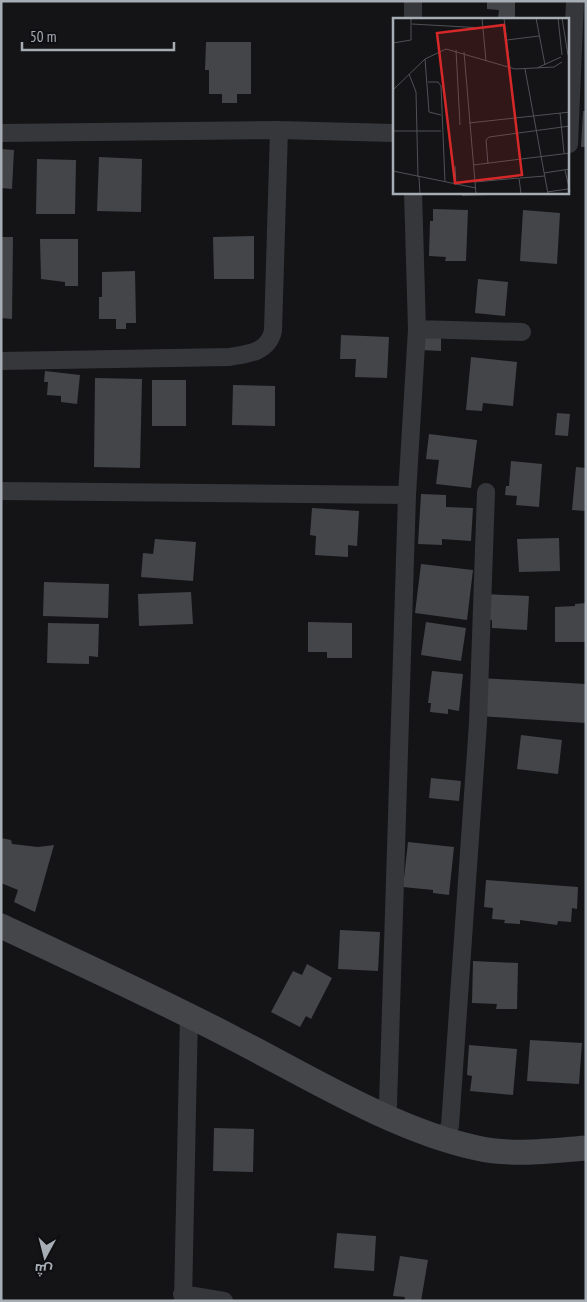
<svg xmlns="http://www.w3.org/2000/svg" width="587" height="1302" viewBox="0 0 587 1302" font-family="'PT Sans Narrow',Cairo,sans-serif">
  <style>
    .building { fill: #434549 }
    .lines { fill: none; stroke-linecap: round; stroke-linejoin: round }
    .street { stroke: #36373b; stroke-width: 18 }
    .secondary { stroke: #44464a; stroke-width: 25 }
    .inset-road { fill: none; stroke: #4f5156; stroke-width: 1 }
    .view { fill: #d62828; fill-opacity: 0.15; stroke: #d62828; stroke-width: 2.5 }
    .inset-edge { fill: none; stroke: #a7adb5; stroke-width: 2.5 }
  </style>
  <rect width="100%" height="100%" fill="#141416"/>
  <path class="building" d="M487 1H515V19H498L499 10 487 9Z
    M206 42H251V94H237V103H222V94H209V70H205Z
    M583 111H586V147H581Z
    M1 149 14 150 12 189 1 188Z
    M99 157 142 159 141 212 97 211Z
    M37 159 76 160 75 214H36Z
    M462 192H517V194L462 196Z
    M433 209 468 210 466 261H445L446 257 429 256 430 221H433Z
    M523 210 560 213 557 264 520 261Z
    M254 236V279H214L213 237Z
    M1 237H13L12 319 1 318Z
    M40 239H78V286H65V282L41 279Z
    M135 271 136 323H126V329H116V319H99V297H102V272Z
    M478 279 508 282 505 316 475 313Z
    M341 335 389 337 387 378 355 377 356 359H340Z
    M420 335 441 336V351L420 350Z
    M471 357 517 362 513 406 483 403 482 411 466 410Z
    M45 371 80 375 77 404 61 402V396L47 395 48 382H44Z
    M95 378 142 379 140 468 94 467Z
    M152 380H186V426H152Z
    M233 385 275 386V426L232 425Z
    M557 413 570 414 568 436 555 435Z
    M429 434 477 440 471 488 436 484 439 460 426 459Z
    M511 461 542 464 539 507 516 505 517 496 505 495 506 486H509Z
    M576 467 586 468V511L572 510Z
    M421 494 446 495V507L473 508 471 541 442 539V545L418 544Z
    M312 508 359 511 357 546 348 545V557L315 555 316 536 310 535Z
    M559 538 560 571 519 572 517 539Z
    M155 539 196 542 193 581 141 577 143 553 153 554Z
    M421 564 473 570 467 620 415 613Z
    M44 582 109 584 108 618 43 616Z
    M191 592 193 624 139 626 138 594Z
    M484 594 529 596 527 630 492 628V620H483Z
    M586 603V642H555V607L575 606V604Z
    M308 622 352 623V658H327V652H308Z
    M426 622 466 628 461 661 421 655Z
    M48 623 99 624 98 657 89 656V664L47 663Z
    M432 671 463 674 459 711 448 709V714L430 712 431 703H428Z
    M481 678 586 684V723L478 716Z
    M521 735 562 740 558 774 517 769Z
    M431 778 461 781 459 801 429 798Z
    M1 838 11 840 12 844 38 847 54 845 35 912 14 902 18 890 1 883Z
    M408 842 454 847 449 895 433 893V890L403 887Z
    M486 880 578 887 577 909 572 908 571 922 558 921 557 925 520 920V924L504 923 505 920 492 919 493 908 484 907Z
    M340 930 380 932 378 971 338 969Z
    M473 961 518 963 517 1009H496L497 1004 472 1003Z
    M307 964 332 978 311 1019 306 1016 300 1027 271 1012 293 971 302 975Z
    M530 1040 582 1043 579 1084 527 1081Z
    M469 1045 517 1049 513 1095 470 1091 472 1076 467 1075Z
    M214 1128 254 1129 253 1172 213 1171Z
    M337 1233 376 1236 374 1271 334 1268Z
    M400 1256 428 1260 421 1301H404L405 1297 393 1296Z"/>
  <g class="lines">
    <path class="street" d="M413 19V1
      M1 133 279 130 394 133
      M569 144 575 1
      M417 329 522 332
      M1 361 229 357C249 354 268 352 273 331L279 130
      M1 491 407 495
      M374 1111 388 1105 407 495 417 329 413 192
      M442 1138 450 1126 478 723 486 492
      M182 1294 224 1301
      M183 1301 189 1015"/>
    <path class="secondary" d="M1 926C79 963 157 998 233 1038 307 1076 396 1131 477 1148 513 1156 549 1151 586 1148"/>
  </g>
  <g transform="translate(393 18)">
    <rect width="176" height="176" fill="#141416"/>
    <path class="inset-road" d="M89 0 93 43M111 0 117 50M143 0 152 47M165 0 169 37M169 0 175 37M19 6 90 10M114 22 146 18M0 25 18 22V0M63 32 67 107M71 34 83 176M32 41 36 94 48 97M144 50 168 39M132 51 155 176M16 56 23 74 25 159M35 64H45L48 68 52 164M0 72 32 41 53 31 122 51 161 49 169 44M167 95 171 135M76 105 177 94M0 113H48M95 146 93 122 96 119 177 108M80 147 177 135M62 148 63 167M172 152 177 174M0 153 83 170M151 155 177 151M26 159 27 176M127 160 152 158M82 164 126 160 128 176M154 174 175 171"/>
    <path class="view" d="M111 7 129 157 62 165 44 15Z"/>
    <rect width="176" height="176" class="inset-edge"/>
  </g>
  <rect width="587" height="1302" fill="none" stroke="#a7adb5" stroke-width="5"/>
  <g transform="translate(45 1257) rotate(187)" stroke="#0f0f11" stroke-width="4" paint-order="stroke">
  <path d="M0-4L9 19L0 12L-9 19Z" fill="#a7adb5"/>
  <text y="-8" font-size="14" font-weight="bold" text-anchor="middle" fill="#a7adb5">ش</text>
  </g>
  <path d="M22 42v8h152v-8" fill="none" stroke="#a7adb5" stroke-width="2.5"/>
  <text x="30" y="42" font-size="15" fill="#a7adb5" stroke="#0f0f11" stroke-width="4" paint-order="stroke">50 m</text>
</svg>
